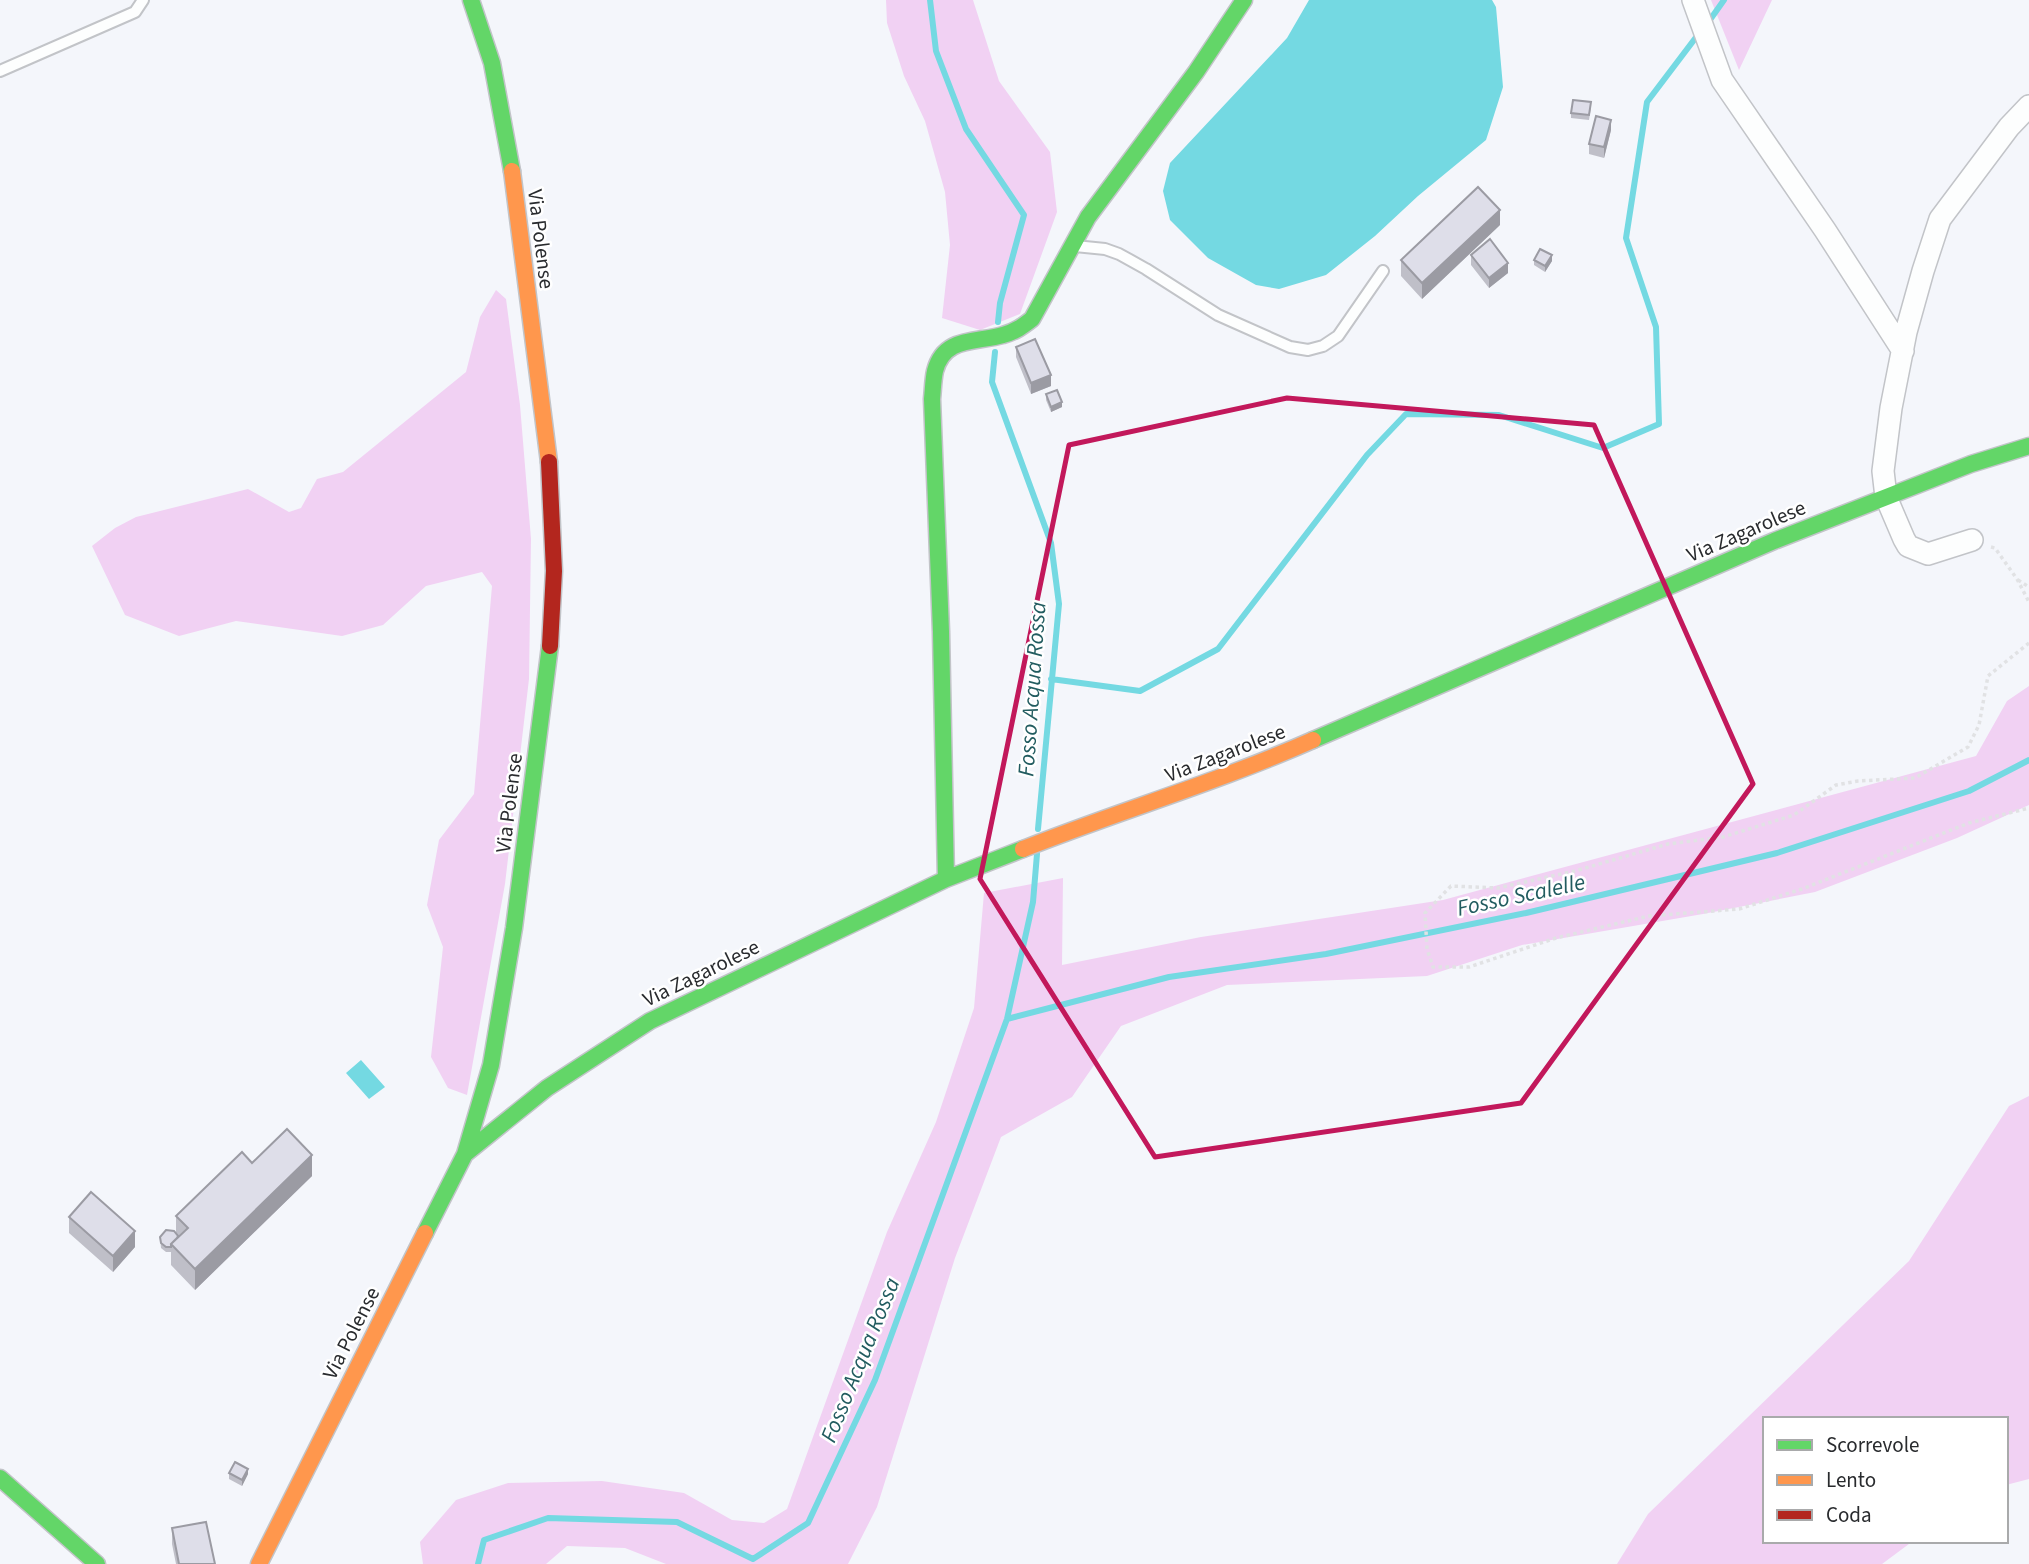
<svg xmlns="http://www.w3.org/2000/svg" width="2029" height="1564" viewBox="0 0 2029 1564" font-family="'Source Sans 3',sans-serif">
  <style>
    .green { fill: #f1d1f3 }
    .water { fill: #74d9e2 }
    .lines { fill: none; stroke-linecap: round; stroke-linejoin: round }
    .stream { stroke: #74d9e2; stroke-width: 6 }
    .lane-casing { stroke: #c2c4c8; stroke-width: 14 }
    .street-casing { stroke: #c2c4c8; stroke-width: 24 }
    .fast-casing { stroke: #c2c4c8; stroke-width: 19 }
    .slow-casing { stroke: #c2c4c8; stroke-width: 19 }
    .jam-casing { stroke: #c2c4c8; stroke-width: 19 }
    .path { stroke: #e1e2e4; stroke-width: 3.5; stroke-dasharray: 3.5 3.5; stroke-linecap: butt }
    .lane { stroke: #fdfefe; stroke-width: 10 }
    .street { stroke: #fdfefe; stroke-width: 21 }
    .fast { stroke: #63d668; stroke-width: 16 }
    .slow { stroke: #ff974d; stroke-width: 16 }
    .jam { stroke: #b3261e; stroke-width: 16 }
    .wall { fill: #bfbfc8 }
    .shaded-wall { fill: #9b9ba3 }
    .building { fill: #dedee9; stroke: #9b9ba3; stroke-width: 2 }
    .marked { fill: none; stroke: #c2185b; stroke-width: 5; stroke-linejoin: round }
    .labels { text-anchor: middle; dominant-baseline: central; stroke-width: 5; stroke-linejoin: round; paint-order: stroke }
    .street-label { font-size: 21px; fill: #292b2e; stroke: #fff }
    .water-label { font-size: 23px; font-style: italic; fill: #225c60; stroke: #fff }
  </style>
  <rect width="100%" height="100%" fill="#f4f6fb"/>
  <path class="green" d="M886 0H973L999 81 1050 152 1057 212 1020 314 980 330 942 318 950 245 945 192 925 121 904 76 887 23Z
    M1711 0H1772L1739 70Z
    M496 290 506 299 520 405 531 539 529 679 505 884 467 1095 448 1088 431 1057 443 947 427 905 439 840 474 794 492 586 482 572 426 586 383 625 342 636 236 621 179 636 125 615 92 546 115 528 136 517 248 489 289 512 301 508 317 479 343 472 466 372 480 317Z
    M2029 686V805L1957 838 1815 892 1703 914 1522 945 1427 976 1227 985 1121 1026 1072 1097 1001 1137 955 1258 877 1507 848 1564H666L625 1548 567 1546 546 1564H423L420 1542 456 1500 508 1483 602 1481 684 1493 732 1520 764 1523 787 1509 887 1232 936 1122 974 1008 984 893 1063 878 1062 965 1201 937 1443 900 1976 756 2007 701Z
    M2029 1096V1479L2006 1485V1419H1765V1541H1913L1882 1564H1617L1648 1514 1909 1261 2009 1106Z"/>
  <path class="water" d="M1309 0H1492L1496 7 1503 87 1486 140 1418 196 1375 236 1326 275 1279 289 1256 285 1208 258 1170 220 1163 191 1170 163 1287 38Z
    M361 1060 385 1087 369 1099 346 1073Z"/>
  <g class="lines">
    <path class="stream" d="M930 0 936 51 966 129 1024 215 1000 303 998 322
      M1707 24 1724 0
      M995 352 992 382 1051 543 1059 604 1038 829
      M1051 679 1140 691 1218 649 1367 455 1406 414 1499 415 1603 448 1659 424 1656 327 1626 238 1647 102 1700 32
      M1007 1019 1169 977 1326 954 1526 913 1777 853 1969 791 2029 760
      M478 1564 484 1540 548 1518 677 1522 753 1559 808 1523 875 1380 1007 1019 1033 902 1037 854"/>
    <g class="lane-casing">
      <path id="lane" d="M0 71 135 12 143 0
        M1075 246 1105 249 1119 254 1146 269 1218 315 1290 347 1308 350 1323 346 1338 336 1383 271"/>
    </g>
    <g class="street-casing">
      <path id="street" d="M1693 0 1722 80 1825 230 1903 351
        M1972 540 1928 554 1908 546 1904 539 1886 497 1883 471 1891 408 1906 332 1923 271 1940 219 2009 127 2029 106"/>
    </g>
    <g class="fast-casing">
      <path id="fast" d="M471 0 492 63 512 171
        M1313 740 1774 541 1971 464 2029 446
        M946 879 941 632 932 399C933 390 933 380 935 371 944 336 976 343 1003 335 1015 332 1023 326 1032 319L1088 217 1196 72 1244 0
        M465 1154 547 1088 650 1021 946 879 1023 849
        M425 1233 465 1154 491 1065 514 928 550 646
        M0 1478 97 1564"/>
    </g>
    <g class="slow-casing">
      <path id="slow" d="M512 171 549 462
        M1023 849C1119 811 1218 782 1313 740
        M259 1564 425 1233"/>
    </g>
    <g class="jam-casing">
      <path id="jam" d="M549 462 554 571 550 646"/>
    </g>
    <path class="path" d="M1991 547 1995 548 2017 579 2029 602
      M2018 580 2029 587
      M2029 643 1988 676 1979 725 1968 747 1915 778 1858 781 1836 785 1794 815 1723 837 1668 844 1575 871 1498 888 1451 886 1425 913 1427 949 1433 967H1469L1556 938 1649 916 1739 909 1802 889 1969 823 2029 808"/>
    <use href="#lane" class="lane"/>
    <use href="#street" class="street"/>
    <use href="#fast" class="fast"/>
    <use href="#slow" class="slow"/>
    <use href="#jam" class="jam"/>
  </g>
  <path class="wall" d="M1591 107 1589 120 1571 118V113Z
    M1611 130 1604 158 1589 154V144Z
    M1500 225 1422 299 1401 276V260Z
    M1471 255 1508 273 1489 288 1471 265Z
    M1534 260 1552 261 1545 272 1534 265Z
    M1016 347 1051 386 1031 394 1016 357Z
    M1046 394 1062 407 1051 412 1046 400Z
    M252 1163 312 1176 195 1290 171 1265V1252H166L161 1248 160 1237 176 1233V1216Z
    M69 1217 135 1247 113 1272 69 1233Z
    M229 1473 248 1474 242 1486 229 1479Z
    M172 1528 215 1564H176L172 1544Z"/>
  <path class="shaded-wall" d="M1611 120V130L1604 158V147Z
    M1500 210V225L1422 299V283Z
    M1552 255V261L1545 272V266Z
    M1508 263V273L1489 288V278Z
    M1051 375V386L1031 394V383Z
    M1062 402V407L1051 412V407Z
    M312 1155V1176L195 1290V1269Z
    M135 1231V1247L113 1272V1256Z
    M248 1469V1474L242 1486V1480Z"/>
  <path class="building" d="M1573 100 1591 102 1589 115 1571 113Z
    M1596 116 1611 120 1604 147 1589 144Z
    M1478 187 1500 210 1422 283 1401 260Z
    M1490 239 1508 263 1489 278 1471 255Z
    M1540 249 1552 255 1545 266 1534 260Z
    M1035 339 1051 375 1031 383 1016 347Z
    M1057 390 1062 402 1051 407 1046 394Z
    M287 1129 312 1155 195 1269 171 1244 188 1228 176 1216 242 1152 252 1163Z
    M91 1192 135 1231 113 1256 69 1217Z
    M166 1230 174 1231 178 1236 177 1238 171 1244V1247H166L161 1243 160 1237Z
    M235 1462 248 1469 242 1480 229 1473Z
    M206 1522 215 1564H179L172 1528Z"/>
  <path class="marked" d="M1287 398 1594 425 1753 784 1521 1103 1155 1157 980 879 1069 445Z"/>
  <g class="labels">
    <g class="street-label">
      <text transform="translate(541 239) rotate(83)">Via Polense</text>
      <text transform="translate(1746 531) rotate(-23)">Via Zagarolese</text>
      <text transform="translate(1225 753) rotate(-21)">Via Zagarolese</text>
      <text transform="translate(509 803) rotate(-83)">Via Polense</text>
      <text transform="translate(701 973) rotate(-26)">Via Zagarolese</text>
      <text transform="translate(351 1333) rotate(-63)">Via Polense</text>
    </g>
    <g class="water-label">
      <text transform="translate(1032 689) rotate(-86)">Fosso Acqua Rossa</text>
      <text transform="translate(1521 895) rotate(-12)">Fosso Scalelle</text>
      <text transform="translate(860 1360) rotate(-68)">Fosso Acqua Rossa</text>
    </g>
  </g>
  <rect x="1763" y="1417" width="245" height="126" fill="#ffffff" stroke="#a9aaab" stroke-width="2"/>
  <rect x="1777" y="1440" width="35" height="10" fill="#63d668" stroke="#a9aaab" stroke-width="2"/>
  <text x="1826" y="1452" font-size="21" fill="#292b2e">Scorrevole</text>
  <rect x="1777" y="1475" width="35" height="10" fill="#ff974d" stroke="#a9aaab" stroke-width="2"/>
  <text x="1826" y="1487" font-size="21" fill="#292b2e">Lento</text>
  <rect x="1777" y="1510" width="35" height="10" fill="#b3261e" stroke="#a9aaab" stroke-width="2"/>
  <text x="1826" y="1522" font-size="21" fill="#292b2e">Coda</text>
</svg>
